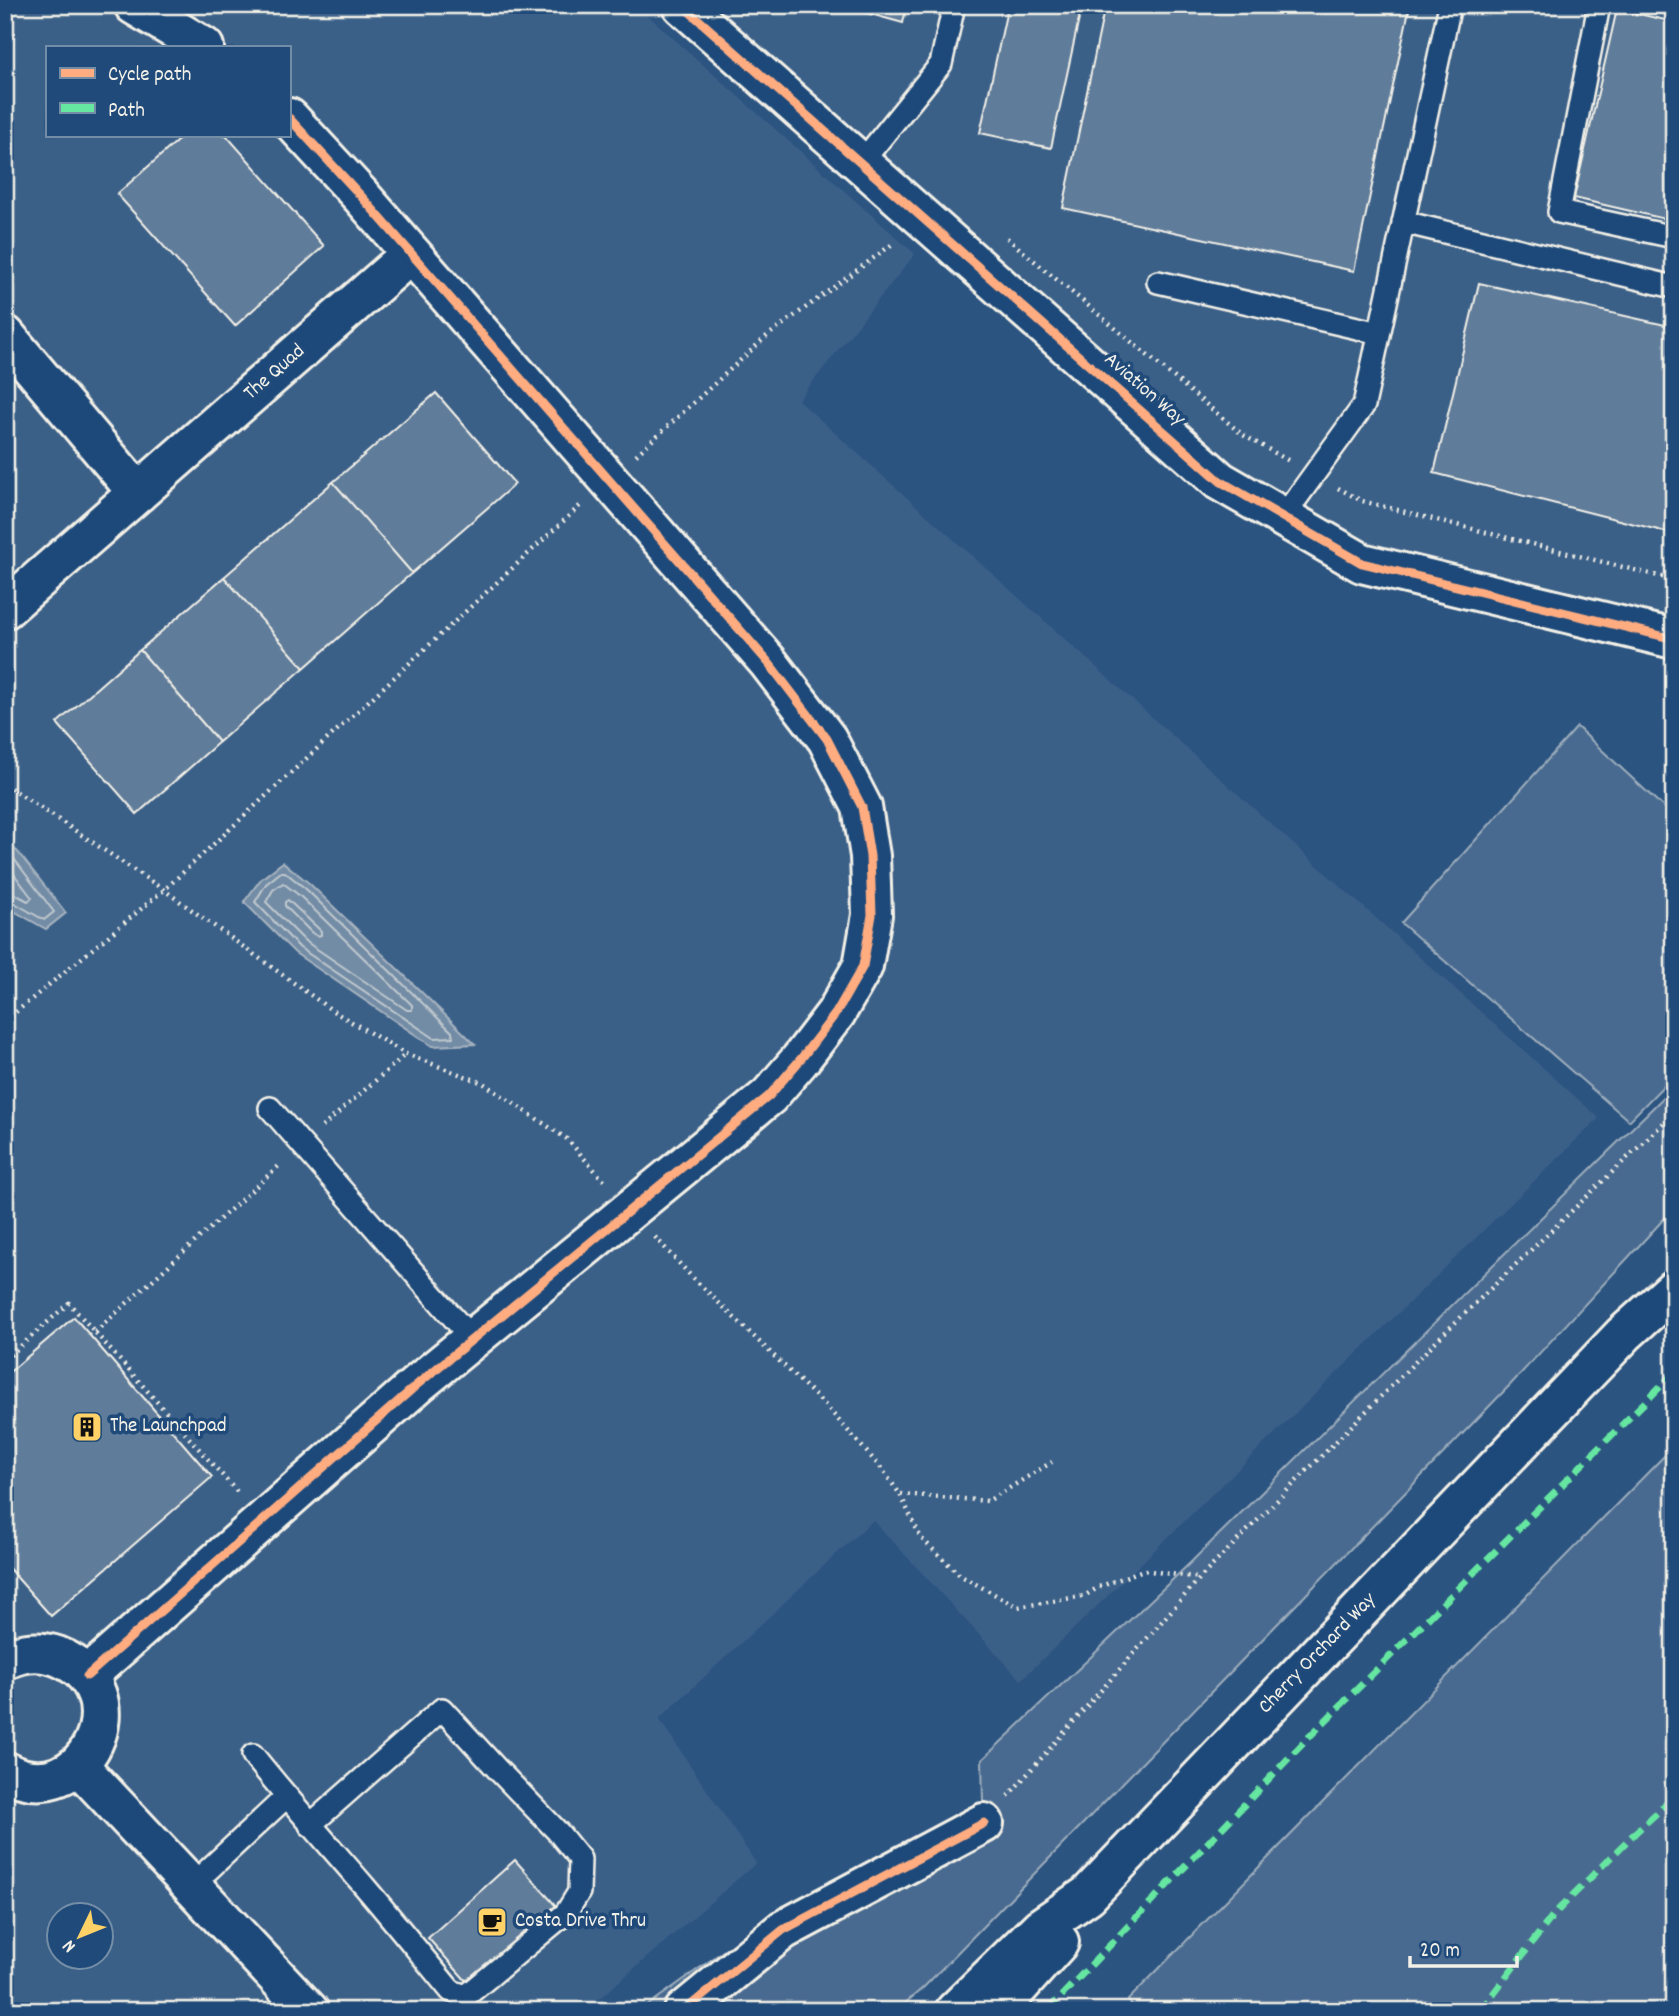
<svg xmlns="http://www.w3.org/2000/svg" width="1679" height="2016" viewBox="0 0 1679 2016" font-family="Dekko,sans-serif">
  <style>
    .built { fill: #3b6088; fill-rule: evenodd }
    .green { fill: #496b90; stroke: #9eaebc; stroke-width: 2 }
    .water { fill: #738ca6; stroke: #a7b4c0; stroke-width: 2 }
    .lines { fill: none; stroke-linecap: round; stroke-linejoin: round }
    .shore { stroke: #c0c9ce; stroke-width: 2 }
    .building { fill: #5e7b9a; stroke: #f4f1e8; stroke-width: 2 }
    .lane-casing { stroke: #f4f1e8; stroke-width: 26 }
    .street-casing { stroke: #f4f1e8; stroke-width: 44 }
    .secondary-casing { stroke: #f4f1e8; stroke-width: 44 }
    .path { stroke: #f4f1e8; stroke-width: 4.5; stroke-dasharray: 2 5; stroke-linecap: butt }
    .lane { stroke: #1f4a7a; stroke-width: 21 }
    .street { stroke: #1f4a7a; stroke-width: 38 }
    .secondary { stroke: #1f4a7a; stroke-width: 38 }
    .quiet { stroke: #66e7a1; stroke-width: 7; stroke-dasharray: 14 7; stroke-linecap: butt }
    .cycleway-casing { stroke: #1f4a7a; stroke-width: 13 }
    .cycleway { stroke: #ffac80; stroke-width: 9 }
    .labels { text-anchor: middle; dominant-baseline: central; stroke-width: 7; stroke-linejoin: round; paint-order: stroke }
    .street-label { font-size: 21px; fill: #f4f1e8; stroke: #1f4a7a }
    .poi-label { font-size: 21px; fill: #f4f1e8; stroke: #1f4a7a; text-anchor: start }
  </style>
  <rect width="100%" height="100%" fill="#2c5481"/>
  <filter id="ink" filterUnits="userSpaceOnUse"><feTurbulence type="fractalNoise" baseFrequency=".0143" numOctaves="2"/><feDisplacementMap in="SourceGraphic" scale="14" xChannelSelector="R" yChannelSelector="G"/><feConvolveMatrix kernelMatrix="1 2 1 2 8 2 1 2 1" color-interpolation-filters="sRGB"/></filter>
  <g filter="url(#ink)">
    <path class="built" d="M5 5H636L915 254 798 400 1599 1118 1021 1680 873 1520 659 1719 756 1863 585 2011H5ZM47 47H289V135H47ZM60 1914H102V1956H60Z
      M682 5H1674V639L1362 563 1220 481Z"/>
    <path class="green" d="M1577 727 1674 817V1075L1629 1121 1401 923Z
      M1674 1087V1208L1511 1384 924 1987 896 2011H640L751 1931 799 1938 984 1845 982 1760 1189 1564Z
      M1674 1446V2011H1136L1128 2000Z"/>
    <path class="water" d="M5 843 17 851 66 913 46 929 5 906Z
      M283 862 310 884 475 1044 432 1046 295 953 244 902 261 879Z"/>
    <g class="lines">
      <path class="shore" d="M5 851 12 856 54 912 44 920 11 901H5
        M5 862 32 898 28 901 13 893 5 892
        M281 872H285L306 889 452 1032 453 1037 434 1038 300 948 255 902 266 884Z
        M283 883 300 896 412 1005V1010H407L305 941 266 902 273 890Z
        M288 900 321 931V935L317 936 312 933 285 906V902Z"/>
    </g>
    <path class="building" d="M838 5H907L903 23Z
      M1008 5H1082L1051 148 980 133Z
      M1105 5H1410L1354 271 1063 208Z
      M1617 9 1674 22V221L1574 198Z
      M184 135H226L324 246 235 326 117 194Z
      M1479 283 1674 327V534L1434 473Z
      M436 393 515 484 412 573 333 482Z
      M333 482 412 573 304 668 224 577Z
      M224 577 304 668 219 742 140 650Z
      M140 650 219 742 137 814 57 723Z
      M74 1317 212 1477 51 1616 5 1564V1376Z
      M515 1860 556 1906 468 1983 428 1938Z"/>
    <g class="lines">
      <g class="lane-casing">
        <path id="lane" d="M1599 5 1559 212 1674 237
          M861 163 941 64 954 5
          M1403 222 1674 287
          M1158 282 1379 333
          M1283 517 1364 405 1450 5
          M270 1108 472 1339
          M253 1755C289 1800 327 1843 365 1887 394 1921 422 1956 451 1991L466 1996 566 1913 579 1892 580 1859 558 1832 498 1770 442 1709 310 1825
          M191 1886 286 1797"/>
      </g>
      <g class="street-casing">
        <path id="street" d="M682 5 1220 481 1362 563 1674 639
          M5 335 138 493
          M5 609 411 254
          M684 2011 783 1930 984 1823"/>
      </g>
      <g class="secondary-casing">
        <path id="secondary" d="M134 5 204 47
          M5 1660C21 1652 40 1650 57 1656 144 1690 84 1815 5 1771
          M87 1676 419 1383 769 1096 800 1060 836 1013 863 966 872 915 870 856 862 807 827 739 768 662 361 196 289 118
          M78 1765 309 2011
          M955 2011 1040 1928 1088 1895 1624 1334 1674 1289
          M997 2011 1059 1942"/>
      </g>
      <path class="path" d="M1007 238 1243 435 1291 462
        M636 455 767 336 894 243
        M1338 488 1362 501 1674 580
        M5 784 164 890 333 1011 406 1054 483 1083 567 1139 605 1182
        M5 1021 164 890 583 503
        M322 1127 406 1054
        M655 1237 691 1276 826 1406 881 1468 900 1494 921 1538 961 1576 1018 1607 1084 1596 1099 1587 1143 1570 1200 1578
        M95 1332 282 1163
        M5 1360 69 1303 240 1495
        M901 1494 988 1501 1052 1462
        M1008 1796 1200 1578 1436 1341 1674 1113"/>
      <use href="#lane" class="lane"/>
      <use href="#street" class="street"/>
      <use href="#secondary" class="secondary"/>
      <path class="quiet" d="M1047 2011 1307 1739 1674 1373
        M1480 2011 1554 1914 1637 1831 1674 1797"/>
      <g class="cycleway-casing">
        <path id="cycleway" d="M682 5 1220 481 1362 563 1674 639
          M87 1676 419 1383 769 1096 800 1060 836 1013 863 966 872 915 870 856 862 807 827 739 768 662 361 196 289 118
          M684 2011 783 1930 984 1823"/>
      </g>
      <use href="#cycleway" class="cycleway"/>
    </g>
  </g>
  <defs>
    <g id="building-square" transform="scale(1.575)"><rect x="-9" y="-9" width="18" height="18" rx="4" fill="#ffd166" stroke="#1f4a7a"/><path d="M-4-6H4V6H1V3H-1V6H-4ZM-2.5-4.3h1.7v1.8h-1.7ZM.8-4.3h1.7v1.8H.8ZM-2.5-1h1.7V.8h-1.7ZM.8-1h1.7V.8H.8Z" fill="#111"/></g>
    <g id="cafe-square" transform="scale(1.575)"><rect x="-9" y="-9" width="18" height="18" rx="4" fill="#ffd166" stroke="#1f4a7a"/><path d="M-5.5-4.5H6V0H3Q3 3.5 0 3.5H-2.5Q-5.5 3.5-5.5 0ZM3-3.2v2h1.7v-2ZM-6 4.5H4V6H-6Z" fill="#111"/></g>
  </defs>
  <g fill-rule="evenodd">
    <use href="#building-square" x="87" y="1427"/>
    <use href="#cafe-square" x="492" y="1922"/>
  </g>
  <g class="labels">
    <g class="street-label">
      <text transform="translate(275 373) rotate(-41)">The Quad</text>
      <text transform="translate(1144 390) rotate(41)">Aviation Way</text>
      <text transform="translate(1318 1654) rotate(-46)">Cherry Orchard Way</text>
    </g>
    <g class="poi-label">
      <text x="110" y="1427">The Launchpad</text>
      <text x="515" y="1922">Costa Drive Thru</text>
    </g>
  </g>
  <rect width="1679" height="2016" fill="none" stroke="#1f4a7a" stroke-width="28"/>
  <rect x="14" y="14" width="1651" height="1988" fill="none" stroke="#f4f1e8" stroke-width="2.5" filter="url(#ink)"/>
  <rect x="46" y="46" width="245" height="91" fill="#1f4a7a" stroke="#748da6" stroke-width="2"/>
  <rect x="60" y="68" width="35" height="10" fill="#ffac80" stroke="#748da6" stroke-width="2"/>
  <text x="108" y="80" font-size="21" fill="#f4f1e8">Cycle path</text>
  <rect x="60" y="103" width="35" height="10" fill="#66e7a1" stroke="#748da6" stroke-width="2"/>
  <text x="108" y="116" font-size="21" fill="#f4f1e8">Path</text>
  <g transform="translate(80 1936) rotate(227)"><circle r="33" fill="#1f4a7a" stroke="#748da6" stroke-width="2"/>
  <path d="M0-5L12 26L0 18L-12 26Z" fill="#ffd166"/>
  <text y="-10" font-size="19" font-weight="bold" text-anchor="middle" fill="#f4f1e8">N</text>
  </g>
  <path d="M1410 1956v10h107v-10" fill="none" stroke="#f4f1e8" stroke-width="3.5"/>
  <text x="1420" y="1956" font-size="21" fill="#f4f1e8" stroke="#1f4a7a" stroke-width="5" paint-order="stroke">20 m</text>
</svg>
